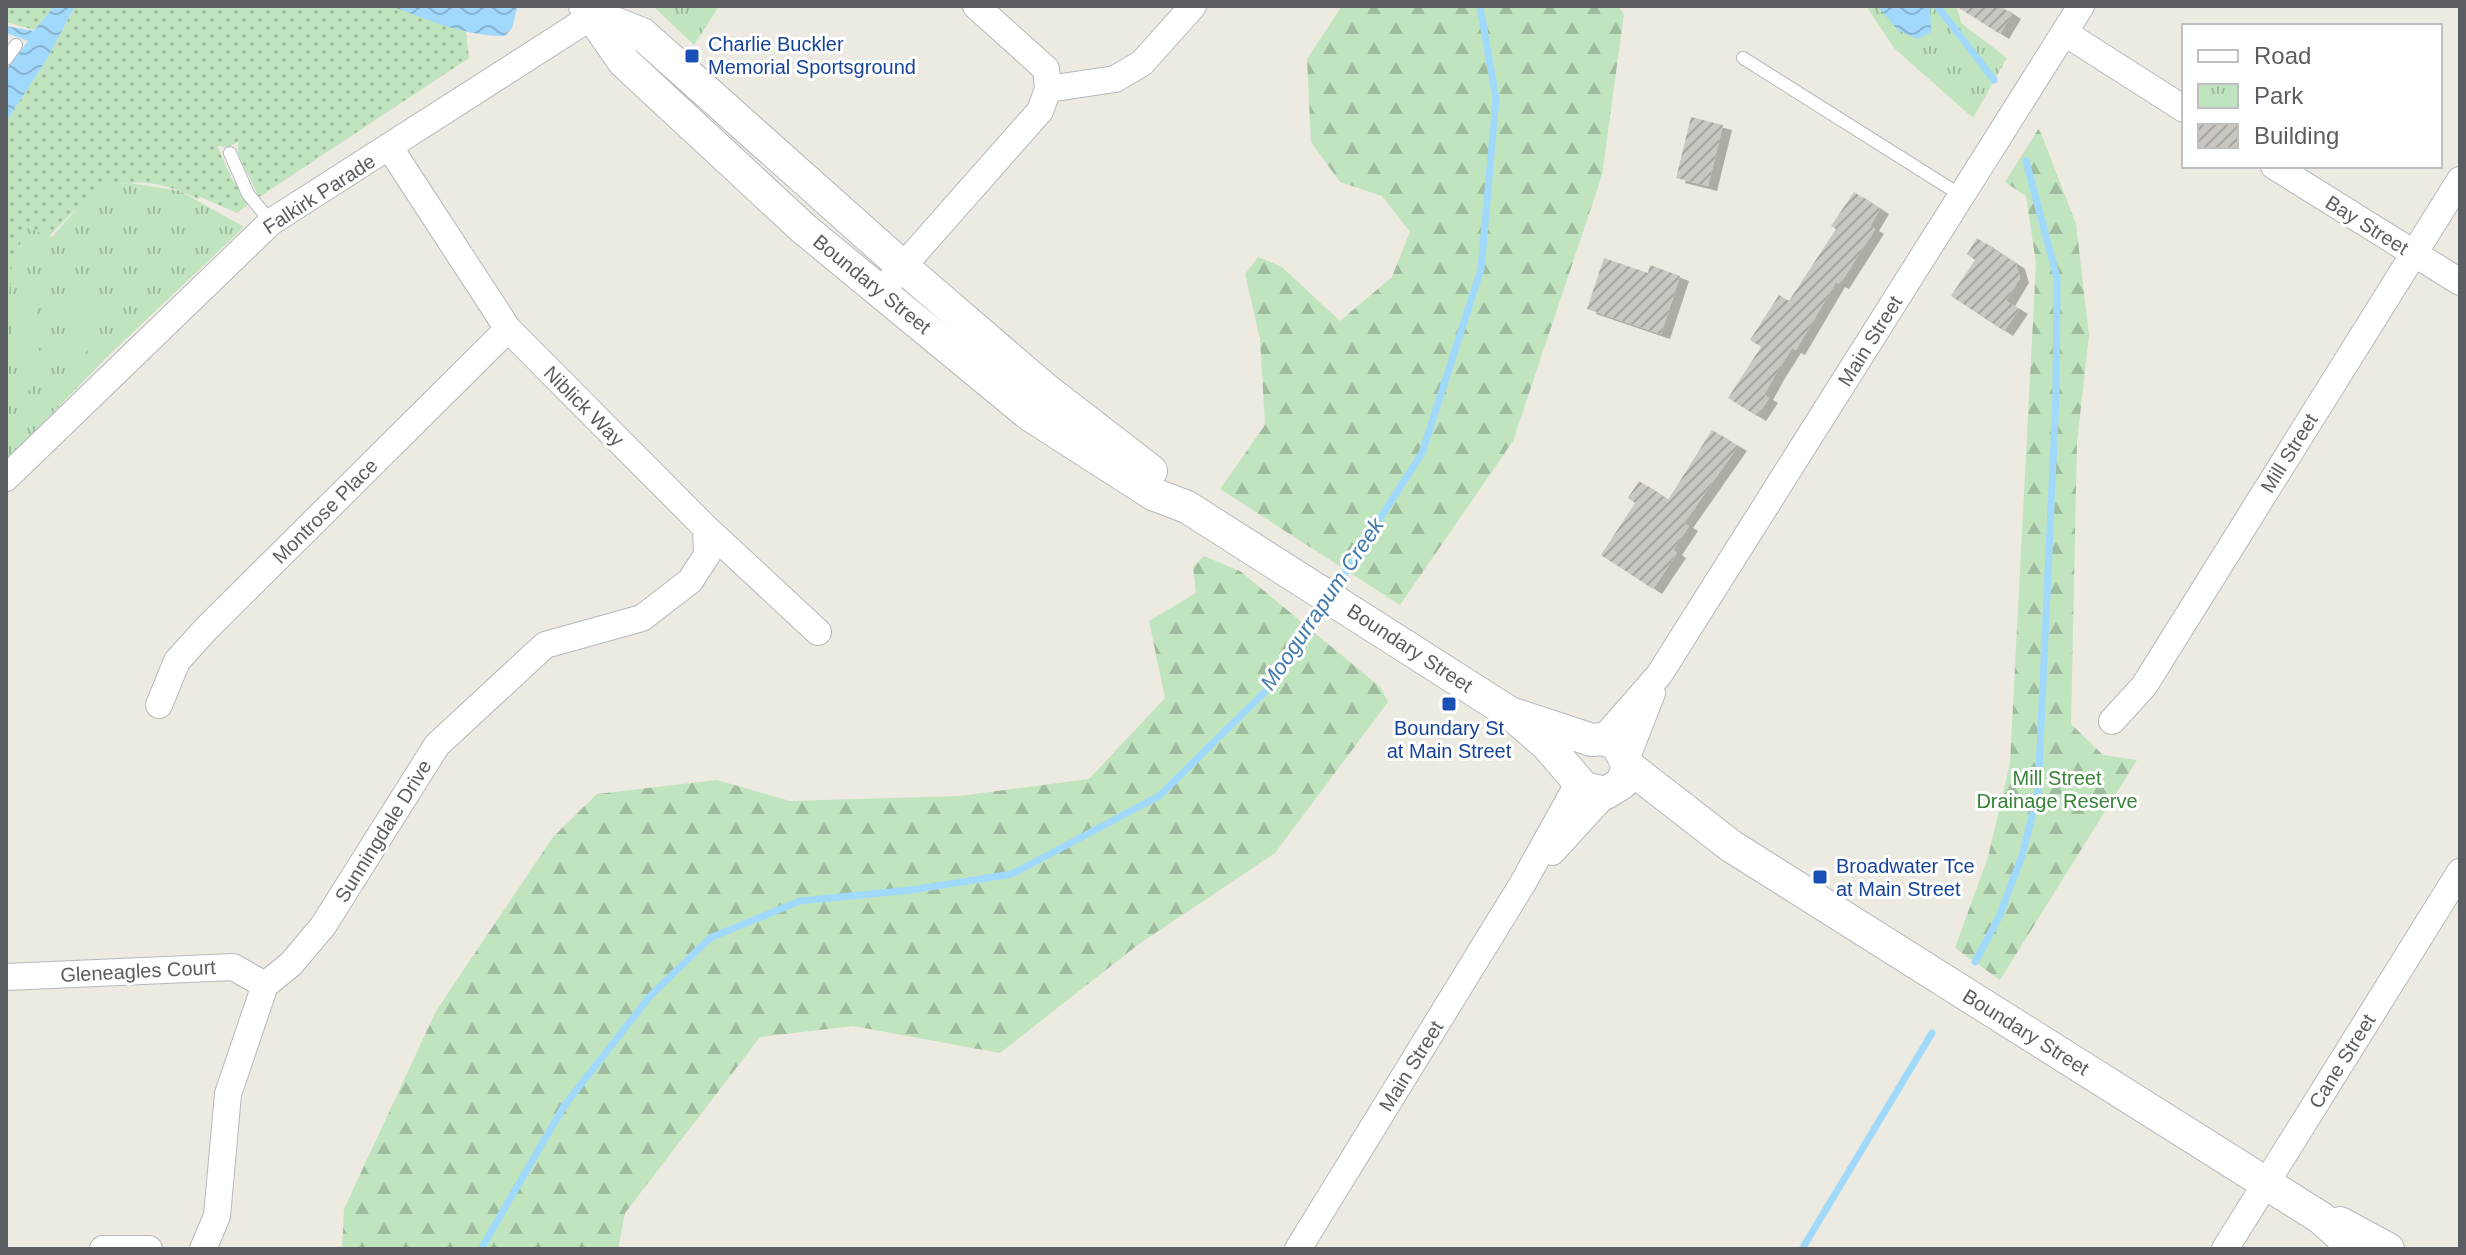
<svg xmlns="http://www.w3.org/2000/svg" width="2466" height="1255" viewBox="0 0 2466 1255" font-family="Arial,sans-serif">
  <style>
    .grass { fill: url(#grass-dots) }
    .forest { fill: url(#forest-firs) }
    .park { fill: url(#park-tufts) }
    .garden { fill: #c0e4be }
    .water { fill: url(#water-waves) }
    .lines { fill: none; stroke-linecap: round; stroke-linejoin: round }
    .stream { stroke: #a1d9fd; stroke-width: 7 }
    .building { fill: url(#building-hatch); filter: url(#shadow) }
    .service-casing { stroke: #b4b8bc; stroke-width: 14 }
    .minor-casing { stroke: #b4b8bc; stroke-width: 28 }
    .tertiary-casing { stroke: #b4b8bc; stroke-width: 34 }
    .service { stroke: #fff; stroke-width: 12 }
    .minor { stroke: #fff; stroke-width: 26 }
    .tertiary { stroke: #fff; stroke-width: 32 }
    .transit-dot { fill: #1a4fb4; stroke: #fff; stroke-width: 3 }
    .labels { text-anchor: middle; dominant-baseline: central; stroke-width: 6; stroke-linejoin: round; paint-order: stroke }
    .transit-label { font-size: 20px; fill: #164399; stroke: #fff; text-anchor: start }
    .street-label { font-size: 20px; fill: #5a5e62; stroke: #fff }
    .park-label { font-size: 20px; fill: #378437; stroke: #fff }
    .water-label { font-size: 22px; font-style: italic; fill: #407aae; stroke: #fff }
  </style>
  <defs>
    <pattern id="grass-dots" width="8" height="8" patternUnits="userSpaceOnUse" patternTransform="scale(2)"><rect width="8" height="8" fill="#c0e4be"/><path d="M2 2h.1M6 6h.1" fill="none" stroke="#9fbc9e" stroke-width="1.8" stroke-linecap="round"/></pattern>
    <pattern id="forest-firs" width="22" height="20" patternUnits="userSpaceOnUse" patternTransform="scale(2)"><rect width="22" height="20" fill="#c0e4be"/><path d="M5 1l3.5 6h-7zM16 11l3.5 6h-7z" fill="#9fbc9e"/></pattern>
    <pattern id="park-tufts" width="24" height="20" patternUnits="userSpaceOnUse" patternTransform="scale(2)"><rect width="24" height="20" fill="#c0e4be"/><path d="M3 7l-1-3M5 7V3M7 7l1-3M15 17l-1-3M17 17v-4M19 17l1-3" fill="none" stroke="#9fbc9e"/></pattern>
    <pattern id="water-waves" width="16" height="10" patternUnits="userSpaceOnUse" patternTransform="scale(2)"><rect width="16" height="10" fill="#a1d9fd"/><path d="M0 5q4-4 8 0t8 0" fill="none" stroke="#86b3d0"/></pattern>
    <pattern id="building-hatch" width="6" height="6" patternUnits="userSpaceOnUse" patternTransform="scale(2)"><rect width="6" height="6" fill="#cac6c1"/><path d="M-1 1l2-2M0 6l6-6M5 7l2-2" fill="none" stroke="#a7a4a0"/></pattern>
    <filter id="shadow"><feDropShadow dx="9" dy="5" stdDeviation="0" flood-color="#0004"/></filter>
  </defs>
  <rect width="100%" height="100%" fill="#edeae1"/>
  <path class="grass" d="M6 6H54L35 30 6 22Z
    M75 6H391L460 28 466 32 469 58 259 197 238 154V142L228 147 217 146 232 179 250 203 237 213 201 197 198 199C100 151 76 216 13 273L6 426V122L47 59Z"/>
  <path class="forest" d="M1342 6H1618L1624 14 1602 175 1513 441 1400 605 1220 489 1265 425 1260 339 1245 274 1258 257 1282 267 1340 321 1392 277 1410 232 1382 196 1340 182 1311 142 1307 59Z
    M2039 128 2076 224 2089 335 2077 442 2071 724 2103 755 2137 760 2000 980 1955 948 1988 857 2010 763 2036 263 2026 196 2005 182Z
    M1204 556 1240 571 1380 687 1388 702 1275 853 1139 944 1000 1053 853 1026 760 1037 625 1213 618 1249H342L344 1209 436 1011 553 837 597 794 717 780 790 801 959 796 1089 779 1165 698 1149 621 1196 593 1193 567Z"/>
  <path class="park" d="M653 6H719L694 45Z
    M1866 6H1957L1961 23 2007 58 1973 118 1895 49Z
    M130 183 180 191 244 227 108 356 6 461V308L13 274 11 265 27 228 52 237 91 192 107 185Z"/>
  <path class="garden" d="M29 285 36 299 35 333 41 357 32 387 18 402 13 399 20 356 12 331 23 290Z
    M66 293 97 300 105 307 96 342 78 361 73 360 76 337 62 298Z"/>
  <path class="water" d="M54 6H75L47 59 6 122V70L28 41 6 33V26L34 31Z
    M391 6H517V9L512 28 505 36C467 37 426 19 391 6Z
    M1877 6H1930L1931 32 1918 39 1899 31Z"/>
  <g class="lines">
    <path class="stream" d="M1937 6 1994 80
      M1334 590 1422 453 1481 269 1496 99 1480 6
      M1975 962 1999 917 2022 856 2038 792 2056 396 2057 278 2026 161
      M481 1249 564 1106 650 996 710 938 800 901 911 890 1012 874 1159 796 1275 682 1325 604
      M1802 1249 1932 1033"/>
  </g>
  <path class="building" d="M1956 6H2000L2012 14 2000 34Z
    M1691 117 1723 125 1708 186 1676 178Z
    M1854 192 1880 209 1870 226 1875 229 1840 284 1836 282 1796 350 1792 348 1775 375 1764 395 1769 398 1757 416 1728 398 1761 347 1750 340 1779 295 1789 301 1836 229 1831 226Z
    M1977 238 2016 264 2020 278 2006 301 2019 309 2004 331 1951 296 1975 260 1967 254Z
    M1604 258 1648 273 1650 265 1680 276 1661 334 1587 309Z
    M1712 430 1738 446 1684 523 1689 526 1673 550 1677 553 1653 589 1601 555 1635 503 1628 498 1639 481 1668 500Z"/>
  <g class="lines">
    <g class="service-casing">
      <path id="service" d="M1743 58 1962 196
        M6 59 16 45
        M230 153 248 194 271 222"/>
    </g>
    <g class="minor-casing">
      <path id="minor" d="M2065 33 2184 109
        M1048 89 1115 79 1142 63 1193 6
        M390 148 508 329 706 528 818 632
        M2274 166 2460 282
        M889 282 1040 111 1048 89 1046 69 976 6
        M6 478 271 222 594 15
        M159 705 177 661 206 629 508 329
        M2112 721 2144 686 2460 180
        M1603 739 1659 675 2081 6
        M1627 757 1652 693
        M1552 852 1606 793
        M6 977 233 967 265 985
        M103 1249H149
        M203 1249 217 1216 228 1094 265 985 291 964 323 926 437 745 545 645 642 618 690 581 707 555 706 528
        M1298 1249 1523 883 1579 782
        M2225 1249 2460 872"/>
    </g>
    <g class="tertiary-casing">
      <path id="tertiary" d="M585 6 624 62 803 228 1030 415 1153 494 1187 507 1510 713 1547 745 1584 788 1606 793 1622 783 1628 766 1617 744 1603 739 1592 740 1510 713
        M594 15 642 34 902 266 1045 389 1151 471
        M1628 766 1731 846 2321 1218 2355 1249
        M2340 1223 2388 1249"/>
    </g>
    <use href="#service" class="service"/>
    <use href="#minor" class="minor"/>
    <use href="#tertiary" class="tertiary"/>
  </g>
  <g class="transit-dot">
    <rect x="684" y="48" width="16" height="16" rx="4"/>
    <rect x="1441" y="696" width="16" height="16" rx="4"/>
    <rect x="1812" y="869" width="16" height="16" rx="4"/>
  </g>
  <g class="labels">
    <g class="transit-label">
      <text x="708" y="44">Charlie Buckler<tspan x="708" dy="23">Memorial Sportsground</tspan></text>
      <text x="1449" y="728" text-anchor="middle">Boundary St<tspan x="1449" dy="23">at Main Street</tspan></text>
      <text x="1836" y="866">Broadwater Tce<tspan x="1836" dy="23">at Main Street</tspan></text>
    </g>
    <g class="street-label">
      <text transform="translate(319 194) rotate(-33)">Falkirk Parade</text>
      <text transform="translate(2367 225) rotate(32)">Bay Street</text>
      <text transform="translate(872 284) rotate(39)">Boundary Street</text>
      <text transform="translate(1870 341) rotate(-58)">Main Street</text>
      <text transform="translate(584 406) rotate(45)">Niblick Way</text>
      <text transform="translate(2289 453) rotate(-58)">Mill Street</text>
      <text transform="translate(325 511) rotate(-45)">Montrose Place</text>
      <text transform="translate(1410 648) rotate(33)">Boundary Street</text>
      <text transform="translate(383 831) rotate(-58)">Sunningdale Drive</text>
      <text transform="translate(138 971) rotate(-3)">Gleneagles Court</text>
      <text transform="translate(2026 1032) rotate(32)">Boundary Street</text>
      <text transform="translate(2342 1061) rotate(-58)">Cane Street</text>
      <text transform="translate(1411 1066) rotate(-58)">Main Street</text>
    </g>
    <g class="park-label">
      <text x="2057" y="778">Mill Street<tspan x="2057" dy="23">Drainage Reserve</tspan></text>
    </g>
    <g class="water-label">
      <text transform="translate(1322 604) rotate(-56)">Moogurrapum Creek</text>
    </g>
  </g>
  <rect width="2466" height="1255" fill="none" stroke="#5a5e62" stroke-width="16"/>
  <rect x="2182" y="24" width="260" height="144" fill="#ffffff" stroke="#bdbfc0" stroke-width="2"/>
  <rect x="2198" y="50" width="40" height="12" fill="#ffffff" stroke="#bdbfc0" stroke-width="2"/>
  <text x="2254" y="64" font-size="24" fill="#5a5e62">Road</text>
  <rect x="2198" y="84" width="40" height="24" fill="url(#park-tufts)" stroke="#bdbfc0" stroke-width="2"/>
  <text x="2254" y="104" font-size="24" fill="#5a5e62">Park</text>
  <rect x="2198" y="124" width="40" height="24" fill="url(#building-hatch)" stroke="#bdbfc0" stroke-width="2"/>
  <text x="2254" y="144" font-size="24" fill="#5a5e62">Building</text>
</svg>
